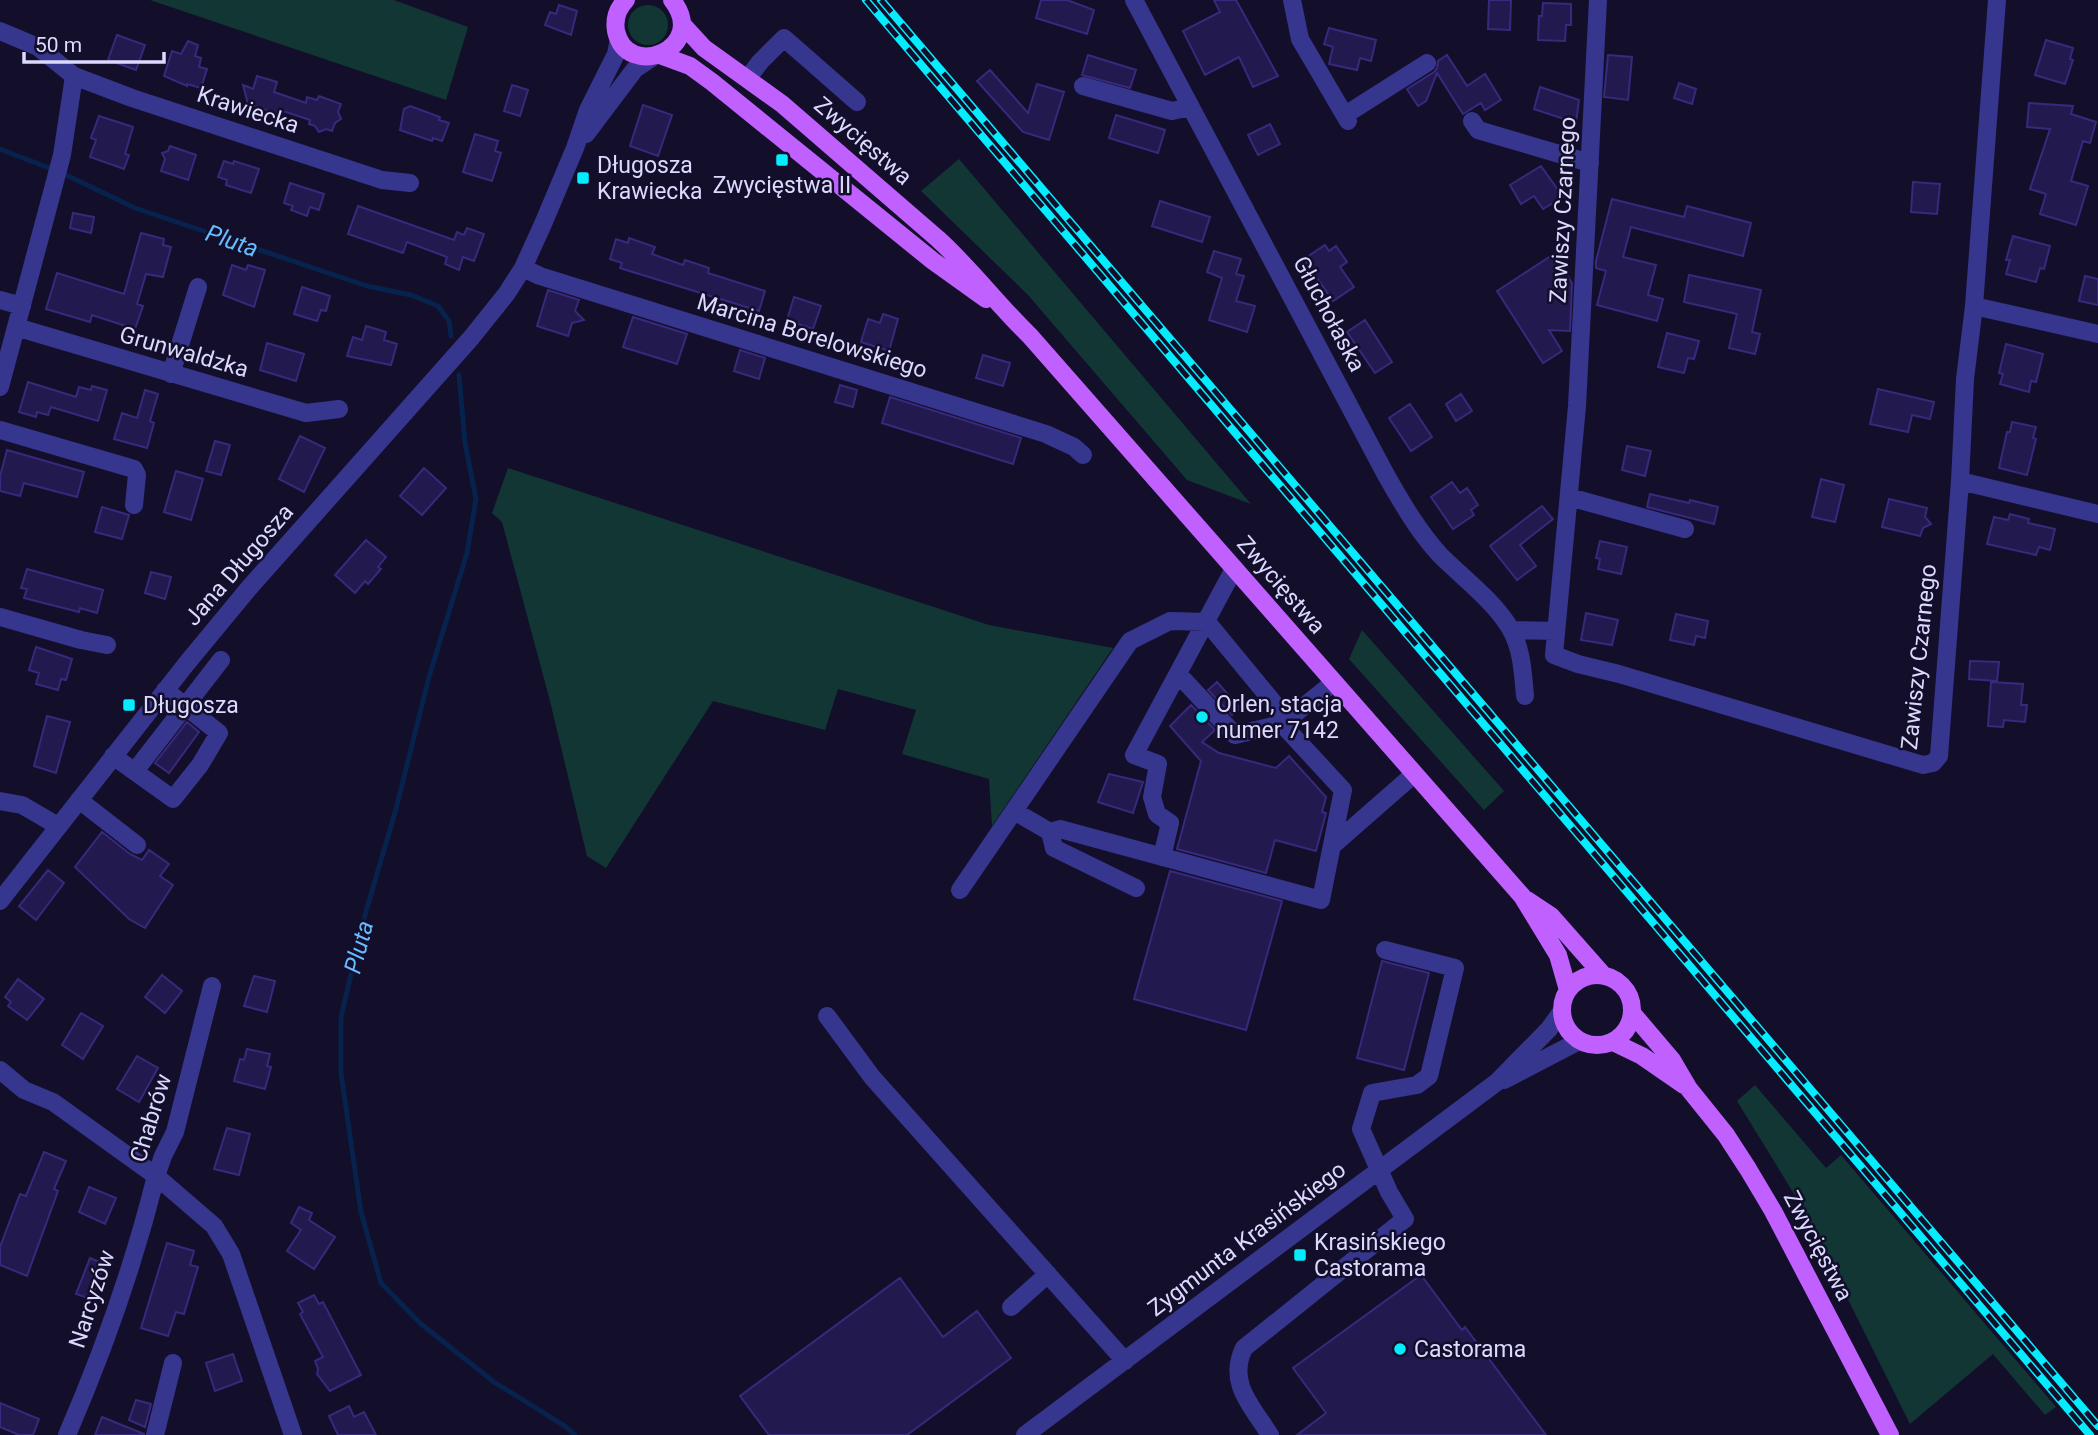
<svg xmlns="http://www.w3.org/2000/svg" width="2098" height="1435" viewBox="0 0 2098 1435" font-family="Roboto,sans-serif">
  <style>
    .green { fill: #113634 }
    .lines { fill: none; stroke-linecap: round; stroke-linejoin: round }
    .stream { stroke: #06224d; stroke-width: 5 }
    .building { fill: #22194e; stroke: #37297c; stroke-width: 2 }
    .minor { stroke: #37368e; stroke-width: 18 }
    .major { stroke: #bf60ff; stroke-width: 18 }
    .rail-casing { stroke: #05ecff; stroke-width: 8 }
    .rail { stroke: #130f2b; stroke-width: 5; stroke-dasharray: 16; stroke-linecap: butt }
    .poi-dot { fill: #05ecff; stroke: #130f2b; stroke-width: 2.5 }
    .labels { text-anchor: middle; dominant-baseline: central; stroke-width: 5; stroke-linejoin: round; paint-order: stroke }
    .street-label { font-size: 23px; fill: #dcd9ff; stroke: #130f2b }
    .poi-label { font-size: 23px; fill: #dcd9ff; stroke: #130f2b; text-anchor: start }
    .water-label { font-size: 24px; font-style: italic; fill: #67bcff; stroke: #130f2b }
  </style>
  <rect width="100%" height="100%" fill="#130f2b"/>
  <path class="green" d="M150 0H394L468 27 446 100Z
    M628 25a20 20 0 1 1 40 0a20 20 0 1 1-40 0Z
    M959 159 1251 504 1187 480 1028 295 921 191Z
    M508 468 989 625 1113 648 992 826 989 779 902 754 916 710 838 689 825 730 713 701 606 868 587 856 550 701 502 522 492 513Z
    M1362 630 1504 791 1484 810 1349 659Z
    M1755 1085 1826 1168 1841 1155 2056 1407 2045 1415 2062 1435 1993 1354 1910 1424 1802 1207 1737 1101Z"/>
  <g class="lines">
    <path class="stream" d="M0 149 62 173 135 208 367 286 411 295 438 306 449 321 451 336
      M459 375 465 443 476 499 467 553 429 677 396 809 365 915 341 1017V1073L361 1212 381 1283 421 1324 494 1382 565 1426 575 1435"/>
  </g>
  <path class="building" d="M1041 0H1067L1094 10 1087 34 1036 18Z
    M1214 0H1236L1278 76 1253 87 1239 57 1205 75 1183 31 1220 12Z
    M1489 0H1511L1510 30 1488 29Z
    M1543 3 1571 4V25H1566L1565 41 1538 40 1539 16H1542Z
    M559 5 577 11 571 35 545 25 550 12 556 14Z
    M1329 28 1376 40 1371 61 1360 58 1357 70 1329 64 1333 47 1324 44Z
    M117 35 145 45 136 70 108 60Z
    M2046 40 2073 48 2070 59 2073 60 2065 84 2035 75Z
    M188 41 198 45 195 56 201 58 199 67 207 69 201 88 187 84V86L164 76 172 51 181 54Z
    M1088 55 1136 70 1130 88 1082 75Z
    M1447 55 1467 86 1485 74 1501 100 1485 110 1481 103 1463 114 1437 73 1426 101 1418 106 1407 89 1434 72 1437 68 1438 61Z
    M1608 55 1632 57 1628 100 1604 97Z
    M990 70 1028 113 1037 84 1064 92 1049 140 1023 132 977 81Z
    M257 76 277 82 274 92 306 103 307 97 317 100 319 96 341 104 338 112 341 119 335 123 332 131 326 129 319 132 315 126 309 124 310 120 280 110 278 114 248 104 243 85 253 89Z
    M1679 83 1696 89 1692 104 1674 98Z
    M512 85 528 90 520 116 504 111Z
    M1540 87 1579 100 1576 123 1534 109Z
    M2029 103 2073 106 2071 114 2096 122 2090 143 2083 141 2071 181 2088 186 2076 225 2040 214 2046 194 2030 189 2050 129 2027 127Z
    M643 105 672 115 658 156 630 146Z
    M410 106 440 117 439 120 449 123 442 141 433 138 432 141 400 130 404 109Z
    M1116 115 1165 130 1158 153 1109 138Z
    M99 116 133 127 125 154 129 155 124 169 90 157 96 140 91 138Z
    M1270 124 1280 144 1258 155 1248 135Z
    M475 134 498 141 495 151 501 153 492 181 463 172Z
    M170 146 196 155 188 180 161 171 165 159 162 153 168 151Z
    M224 161 233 164 234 161 259 169 251 193 226 185 227 180 218 177Z
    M1541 166 1563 197 1543 209 1534 196 1521 204 1510 185Z
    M1913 182 1940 184 1937 214 1911 212Z
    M290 183 324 194 319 210 310 207 307 216 291 210 293 206 284 203Z
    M1612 199 1684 217 1687 206 1751 223 1743 256 1631 227 1623 257 1656 265 1648 295 1663 299 1657 321 1597 305 1606 271 1596 268V261Z
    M1160 201 1210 217 1202 242 1152 226Z
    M358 206 454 240 457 232 464 235 467 228 484 234 474 261 463 257 459 270 445 264 447 257 407 242 403 253 348 234Z
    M73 213 94 217 91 233 70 228Z
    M141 233 164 239 163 245 171 247 163 277 146 274 137 304 143 306 135 329 92 315 90 322 46 309 57 273 124 294Z
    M2013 236 2050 246 2044 269 2040 268 2036 282 2006 274 2010 260H2006Z
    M629 238 655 247 652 254 683 265 685 260 709 268 708 273 765 291 759 311 620 268 622 263 610 259 616 239 628 243Z
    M1325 245 1329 251 1336 246 1347 262 1340 267 1354 287 1333 301 1304 259Z
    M1214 251 1241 259 1236 274 1244 276 1236 301 1255 306 1247 332 1209 320 1222 278 1207 272Z
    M1554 254 1572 283 1570 331 1549 330 1562 351 1543 363 1497 291Z
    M232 265 246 270 248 265 265 270 254 307 223 295Z
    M1689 275 1761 290 1752 332 1760 334 1755 354 1729 348 1737 314 1684 302Z
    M2085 276 2098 279V305L2079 301Z
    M302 287 330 296 326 311 321 310 317 321 294 314Z
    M548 290 579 300 575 311 584 320 572 323 568 336 537 326Z
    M794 297 821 306 813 329 787 320Z
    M883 314 898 319 889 351 861 342 868 319 880 323Z
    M633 317 687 334 677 364 623 347Z
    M1365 320 1392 362 1375 373 1347 332Z
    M366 326 386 332 384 340 397 344 391 365 347 356 353 337 362 340Z
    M1667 333 1699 341 1694 359 1688 358 1684 373 1658 367Z
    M267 343 304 354 296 381 260 370Z
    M2006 344 2043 354 2036 382 2031 381 2029 392 2000 384 2003 374 1999 373Z
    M740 350 765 358 759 379 734 371Z
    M983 355 1010 363 1003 386 976 378Z
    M28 382 76 397 79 387 91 390 92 386 107 390 98 421 51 407 48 415 37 412 36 417 19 412Z
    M840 385 857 390 853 407 835 402Z
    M1878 389 1934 402 1930 419 1912 415 1908 432 1870 424Z
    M145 390 158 394 150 421 154 423 147 448 114 439 122 413 137 418Z
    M1461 394 1472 411 1456 421 1446 404Z
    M890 397 1021 438 1013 464 882 423Z
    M1410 404 1432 437 1411 451 1389 418Z
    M2012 422 2036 427 2033 438 2036 439 2027 475 1999 468 2007 432H2010Z
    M300 436 325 448 304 492 279 479Z
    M215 441 230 445 221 475 206 471Z
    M1627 446 1651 451 1645 476 1622 470Z
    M7 450 84 472 77 497 24 483 20 496 0 491V476Z
    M424 468 446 488 422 515 400 496Z
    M176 471 203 479 191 520 164 512Z
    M1821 479 1844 485 1835 522 1812 517Z
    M1452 482 1460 493 1467 488 1478 505 1471 510 1474 515 1453 529 1431 497Z
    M1650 494 1689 503 1690 500 1718 507 1714 524 1647 507Z
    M1889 499 1927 508 1925 517 1931 524 1923 528 1920 536 1882 527Z
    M1542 506 1553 519 1520 545 1536 566 1517 580 1490 546Z
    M102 507 129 515 122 539 95 532Z
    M2010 514 2029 519 2028 523 2055 529 2050 550 2039 547 2036 555 1987 544 1994 517 2008 520Z
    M366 540 386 557 378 567 381 569 368 584 365 581 355 593 335 575Z
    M1600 541 1627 547 1621 574 1598 569 1600 559 1596 558Z
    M27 569 103 590 97 613 80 608 79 612 24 598 27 589 21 588Z
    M151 572 171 577 165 599 145 593Z
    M1586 613 1618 620 1612 645 1581 640Z
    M1676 614 1708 621 1705 638 1696 636 1694 645 1670 640Z
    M36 647 72 659 66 680 61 679 58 690 36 684 39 673 29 670Z
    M1970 661 1999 662 1997 681 1969 679Z
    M1217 682 1240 708 1232 715 1208 690Z
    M1991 682 2023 684 2021 705H2027L2025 722 2004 720 2003 727 1988 726Z
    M1191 705 1215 730 1202 742 1219 753 1276 768 1289 756 1326 797 1322 812 1326 813 1316 851 1275 840 1266 873 1177 849 1201 761 1170 726Z
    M47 716 70 722 56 773 34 766Z
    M187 722 199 732 169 773 155 763Z
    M1109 774 1143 782 1133 813 1098 802Z
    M102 832 130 854 142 860 149 850 169 864 160 876 173 885 145 928 129 919 75 867Z
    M48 870 64 883 36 920 19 906Z
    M1170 871 1282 901 1246 1030 1134 999Z
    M1382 961 1429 973 1404 1070 1357 1058Z
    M162 975 182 991 165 1013 145 997Z
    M254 976 275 981 267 1012 244 1006Z
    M18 979 44 999 27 1020 8 1006 11 1002 5 997Z
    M81 1013 103 1026 83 1059 62 1045Z
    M247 1049 270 1054 267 1066 271 1067 265 1089 234 1081 240 1059 244 1060Z
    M137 1056 158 1068 139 1102 117 1089Z
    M227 1128 250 1134 239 1175 214 1169Z
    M44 1152 66 1161 54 1189 58 1191 27 1276 0 1265V1247L20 1194 26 1196Z
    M89 1187 116 1198 105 1224 79 1212Z
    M299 1207 312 1213 309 1220 335 1237 314 1269 287 1251 301 1230 291 1223Z
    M167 1243 194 1251 190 1265 198 1267 184 1314 176 1312 168 1336 141 1328Z
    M90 1258 104 1264 91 1299 76 1294Z
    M1421 1275 1462 1330 1465 1327 1546 1435H1297L1326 1413 1293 1368Z
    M900 1278 943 1337 977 1311 1011 1358 907 1435H769L740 1396Z
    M314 1295 319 1304 323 1302 361 1375 330 1391 317 1374 318 1369 315 1361 323 1357 300 1314 303 1312 298 1303Z
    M233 1354 242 1381 215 1391 206 1363Z
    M136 1400 151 1404 145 1427 129 1420Z
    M0 1403 39 1419 33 1435H19L0 1427Z
    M349 1406 354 1417 364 1412 376 1435H338L329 1416Z
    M102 1417 144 1434V1435H95Z"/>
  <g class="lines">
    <path class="minor" d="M1134 0 1386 475C1402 503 1418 531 1440 555 1463 578 1493 600 1510 628 1522 648 1523 674 1525 696
      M1292 0 1300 39 1348 121
      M1598 0 1577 406 1554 655 1578 664 1619 674 1923 765 1933 763 1939 756 1960 481 1965 379 1974 306 1997 0
      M0 31 38 47 74 76 132 98 382 180 410 183
      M748 78 760 62 784 38 857 102
      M1083 86 1172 111 1191 107
      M1345 115 1427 63
      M1472 121 1478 130 1590 163
      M586 134 635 69 653 57
      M523 268 540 276 1046 434 1074 447 1083 455
      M0 300 22 306
      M1974 306 2098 334
      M16 327 306 413 339 409
      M171 374 198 287
      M0 387 62 155 74 76
      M0 430 134 469 137 475 134 505
      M1960 481 2098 514
      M1569 497 1685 529
      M0 617 81 640 107 645
      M1511 630 1556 631
      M1179 675 1235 735 1282 724 1333 683
      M113 756 173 799 200 765 219 733 165 690
      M135 771 221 660
      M79 800 137 845
      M0 801 22 805 58 826
      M1014 811 1050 832 1054 848 1136 888
      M1332 846 1413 775
      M1162 857 1170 823 1157 814 1152 797 1158 764 1134 755 1234 569
      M960 890 1130 641 1170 621 1207 622 1282 713V724L1343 790 1321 900 1060 829 1050 832
      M0 901 187 663 249 588 471 338 507 293 523 268 543 224 575 148 588 110 616 54 619 39
      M212 986 175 1132 163 1156 156 1176 214 1226 231 1254 293 1435
      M827 1016 872 1077 1125 1361
      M0 1070 24 1090 53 1102 156 1176C134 1264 103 1352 67 1435
      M1504 1080 1579 1041
      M1011 1307 1048 1274
      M155 1435 173 1363
      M1025 1435 1497 1082 1549 1029 1562 1011
      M1270 1435C1252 1406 1227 1383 1244 1348L1405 1219 1389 1192 1361 1129 1372 1093 1417 1085 1429 1076 1455 968 1385 950"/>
    <path class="major" d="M626 0C618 8 614 19 616 31 627 82 710 48 672 0
      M682 24 704 48 782 104 938 239C971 269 998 305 1030 336L1522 896 1558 955 1568 990
      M660 55 690 66 712 82 933 261 986 299
      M1527 900 1551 916 1604 976
      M1562 1010a35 35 0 1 1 70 0a35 35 0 1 1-70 0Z
      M1632 1013 1672 1060 1689 1089 1726 1135 1748 1169 1773 1211 1890 1435
      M1613 1042 1642 1056 1684 1085"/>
    <g class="rail-casing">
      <path id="rail" d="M866 0 2090 1435
        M881 0 2098 1426"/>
    </g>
    <use href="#rail" class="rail"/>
  </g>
  <g class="poi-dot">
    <rect x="775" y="153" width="14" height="14" rx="3.5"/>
    <rect x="576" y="171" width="14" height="14" rx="3.5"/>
    <rect x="122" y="698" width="14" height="14" rx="3.5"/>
    <circle cx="1202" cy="717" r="7"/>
    <rect x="1293" y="1248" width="14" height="14" rx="3.5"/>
    <circle cx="1400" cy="1349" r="7"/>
  </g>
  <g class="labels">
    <g class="street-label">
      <text transform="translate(248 110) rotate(18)">Krawiecka</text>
      <text transform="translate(863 141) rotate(41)">Zwycięstwa</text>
      <text transform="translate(1563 210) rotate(-87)">Zawiszy Czarnego</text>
      <text transform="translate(1329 314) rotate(62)">Głuchołaska</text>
      <text transform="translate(812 336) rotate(17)">Marcina Borelowskiego</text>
      <text transform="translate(184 352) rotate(16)">Grunwaldzka</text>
      <text transform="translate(239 565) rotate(-49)">Jana Długosza</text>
      <text transform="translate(1281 585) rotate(49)">Zwycięstwa</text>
      <text transform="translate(1919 657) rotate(-84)">Zawiszy Czarnego</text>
      <text transform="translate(151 1118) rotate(-73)">Chabrów</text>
      <text transform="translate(1247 1239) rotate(-37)">Zygmunta Krasińskiego</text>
      <text transform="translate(1818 1246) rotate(62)">Zwycięstwa</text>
      <text transform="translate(92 1299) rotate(-72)">Narcyzów</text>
    </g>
    <g class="poi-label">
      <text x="597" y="165">Długosza<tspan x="597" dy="26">Krawiecka</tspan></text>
      <text x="782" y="185" text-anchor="middle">Zwycięstwa II</text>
      <text x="1216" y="704">Orlen, stacja<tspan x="1216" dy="26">numer 7142</tspan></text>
      <text x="143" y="705">Długosza</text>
      <text x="1314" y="1242">Krasińskiego<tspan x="1314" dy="26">Castorama</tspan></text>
      <text x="1414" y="1349">Castorama</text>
    </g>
    <g class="water-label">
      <text transform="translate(232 241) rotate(19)">Pluta</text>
      <text transform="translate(359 947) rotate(-75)">Pluta</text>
    </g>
  </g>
  <path d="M24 52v10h140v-10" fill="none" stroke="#dcd9ff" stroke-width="3.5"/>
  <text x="35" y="52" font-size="21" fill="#dcd9ff" stroke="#130f2b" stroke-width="5" paint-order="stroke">50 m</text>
</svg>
